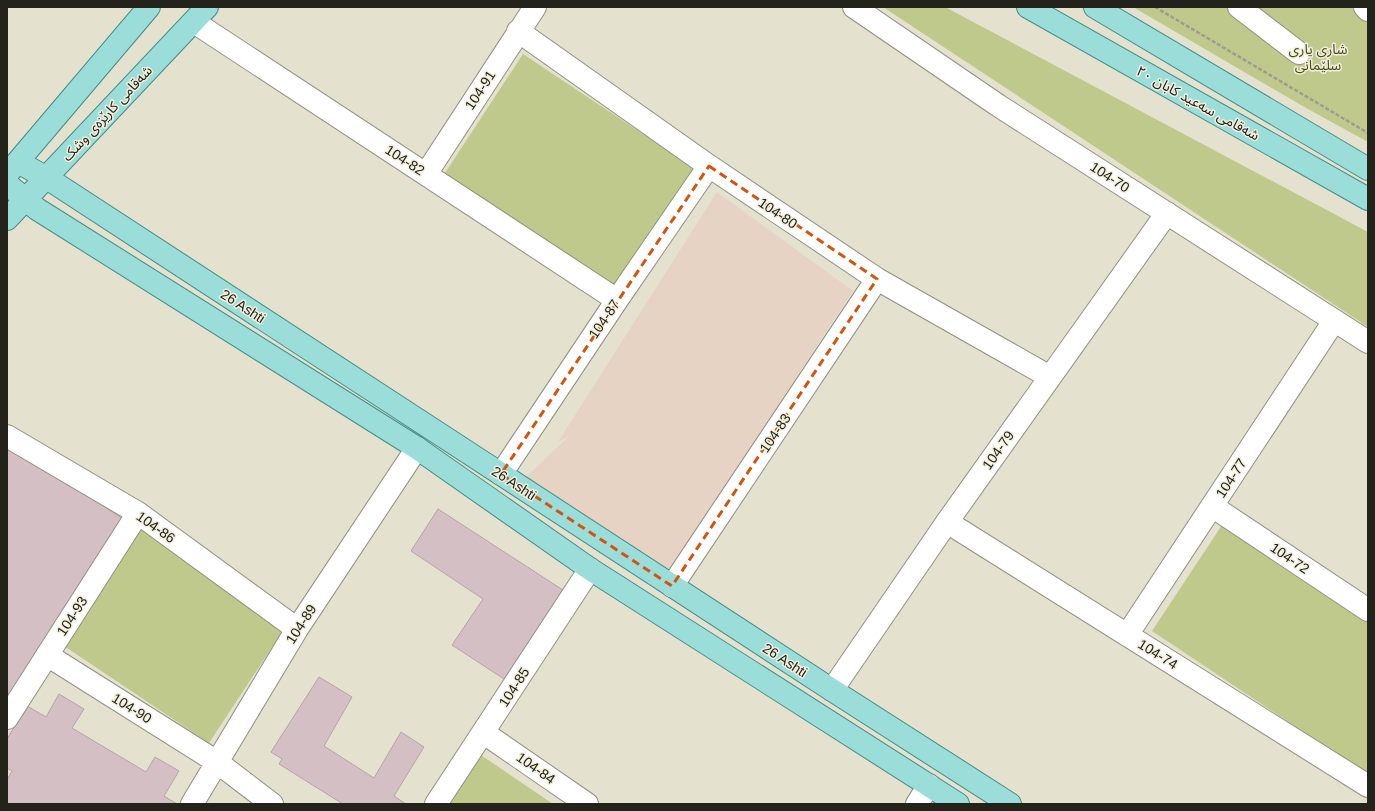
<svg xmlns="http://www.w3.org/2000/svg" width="1375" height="811" viewBox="0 0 1375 811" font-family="Arial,'Noto Sans Arabic',sans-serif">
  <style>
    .education { fill: #e6d3c3 }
    .green { fill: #c0c98c }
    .building { fill: #d3bfc4; stroke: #b7a3a9 }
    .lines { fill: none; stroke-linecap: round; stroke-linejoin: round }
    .minor-casing { stroke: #92907f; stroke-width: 24 }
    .major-casing { stroke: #448d86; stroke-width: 24 }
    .path { stroke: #9e9c8e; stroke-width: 2.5; stroke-dasharray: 4 2; stroke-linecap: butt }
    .minor { stroke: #fff; stroke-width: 22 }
    .major { stroke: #9addd9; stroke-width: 22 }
    .marked { fill: none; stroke: #d4540e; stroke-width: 3; stroke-dasharray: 8 5; stroke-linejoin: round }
    .labels { text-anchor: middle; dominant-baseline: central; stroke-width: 3; stroke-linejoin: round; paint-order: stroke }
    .park-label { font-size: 14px; fill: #474c18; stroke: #f1efdc }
    .street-label { font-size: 14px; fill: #23221b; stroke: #f1efdc }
  </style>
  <rect width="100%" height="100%" fill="#e4e1cf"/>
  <path class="education" d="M717 192 853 291 669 571 525 478 569 436 558 442Z"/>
  <path class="green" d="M883 7H945L1368 232V327Z
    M1133 7H1368V142L1306 108Z
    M523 54 694 168 615 287 445 173Z
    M137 522 288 623 209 743 58 642Z
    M1224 522 1368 618V775L1152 631Z
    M475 751 553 804H439Z"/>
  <path class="building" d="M7 441 126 521 7 705Z
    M438 509 566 592 504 679 452 645 483 599 411 551Z
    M319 677 352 697 324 746 374 778 401 732 424 747 394 796 406 804H343L279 764 282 759 271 752Z
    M59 694 84 709 72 728 146 772 155 757 179 771 164 796 177 804H7V780L12 771 7 768V739L27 706 46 717Z"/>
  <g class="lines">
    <g class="minor-casing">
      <path id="minor" d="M854 7 999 106 1368 342
        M1239 7 1299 53
        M1365 7 1368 10
        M194 22 617 300
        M518 31 709 166 877 279 1050 377
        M426 174 535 7
        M7 436 138 513 297 629
        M501 474 617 300 709 166
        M1212 506 1368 610
        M947 522 1368 786
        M672 586 877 279
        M1127 635 1334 321
        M47 655 217 762 272 804
        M832 690 947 522 1167 213
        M7 718 138 513
        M484 733 587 804
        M192 804 297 629 417 448
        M436 804 590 569
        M917 804 929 785"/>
    </g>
    <g class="major-casing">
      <path id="major" d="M1028 7 1368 199
        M1095 7 1368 169
        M18 162 47 178 832 690 1010 804
        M9 172 149 7
        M7 184 37 209 417 448 590 569 958 804
        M7 219 207 7"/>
    </g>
    <path class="path" d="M1155 7 1368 133"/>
    <use href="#minor" class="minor"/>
    <use href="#major" class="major"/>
  </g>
  <path class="marked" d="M709 166 877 279 672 586 501 474Z"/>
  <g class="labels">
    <g class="park-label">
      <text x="1318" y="49">شاری یاری<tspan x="1318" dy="16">سلێمانی</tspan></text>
    </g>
    <g class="street-label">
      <text transform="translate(480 90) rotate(-57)">104-91</text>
      <text transform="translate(1198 103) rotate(29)">شەقامی سەعید کابان ٢٠</text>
      <text transform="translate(107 113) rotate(-47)">شەقامی کارێزەی وشک</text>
      <text transform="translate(405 160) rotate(33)">104-82</text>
      <text transform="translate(1110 177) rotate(33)">104-70</text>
      <text transform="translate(778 213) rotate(34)">104-80</text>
      <text transform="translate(243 306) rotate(33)">26 Ashti</text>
      <text transform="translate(604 319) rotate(-56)">104-87</text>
      <text transform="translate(775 433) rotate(-56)">104-83</text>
      <text transform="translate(998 450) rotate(-55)">104-79</text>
      <text transform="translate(1231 478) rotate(-57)">104-77</text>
      <text transform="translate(514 483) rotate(33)">26 Ashti</text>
      <text transform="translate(156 527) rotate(35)">104-86</text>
      <text transform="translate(1290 558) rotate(34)">104-72</text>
      <text transform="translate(72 616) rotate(-57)">104-93</text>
      <text transform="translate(301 624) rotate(-57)">104-89</text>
      <text transform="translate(1158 654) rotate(32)">104-74</text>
      <text transform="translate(785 660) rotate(33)">26 Ashti</text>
      <text transform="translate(514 687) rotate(-57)">104-85</text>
      <text transform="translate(132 708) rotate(32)">104-90</text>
      <text transform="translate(536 768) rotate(35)">104-84</text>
    </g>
  </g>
  <rect width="1375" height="811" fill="none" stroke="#23221b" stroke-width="16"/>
</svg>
